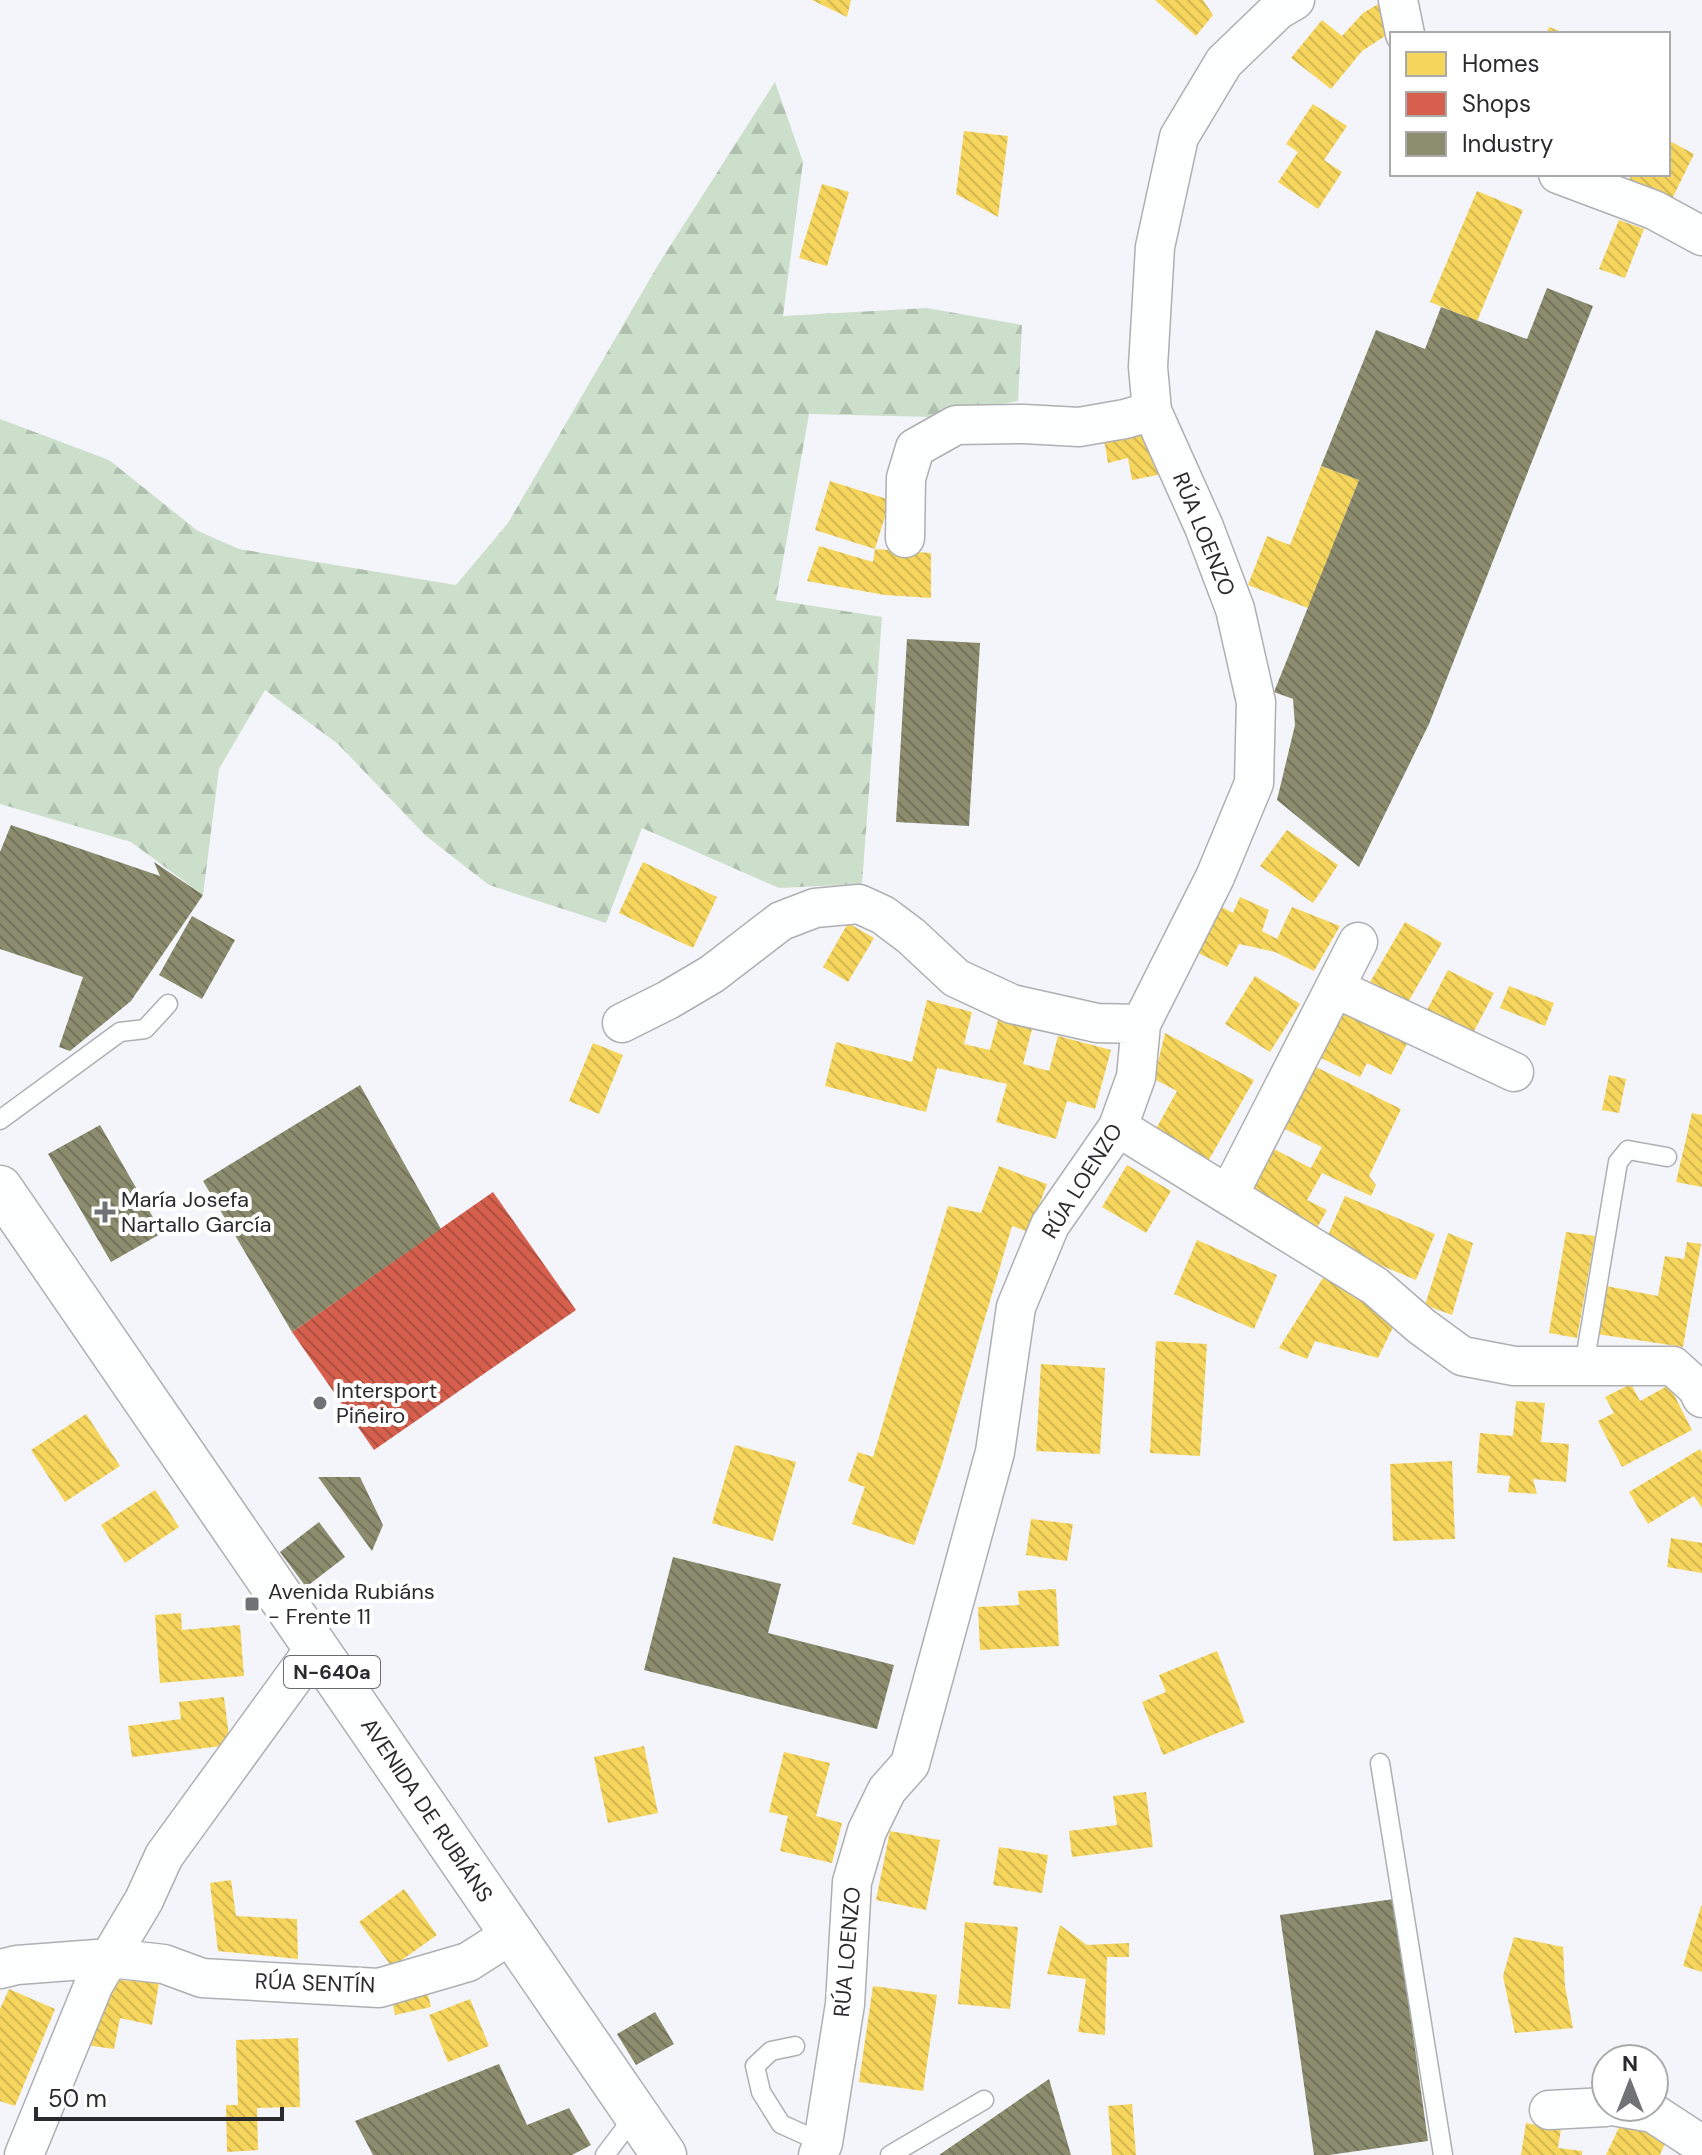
<svg xmlns="http://www.w3.org/2000/svg" width="1702" height="2155" viewBox="0 0 1702 2155" font-family="'DM Sans',sans-serif">
  <style>
    .forest { fill: url(#forest-firs) }
    .homes { fill: url(#homes-back-hatch) }
    .shops { fill: url(#shops-back-hatch) }
    .industry { fill: url(#industry-back-hatch) }
    .lines { fill: none; stroke-linecap: round; stroke-linejoin: round }
    .lane-casing { stroke: #aeafb2; stroke-width: 21 }
    .street-casing { stroke: #aeafb2; stroke-width: 41 }
    .primary-casing { stroke: #aeafb2; stroke-width: 47 }
    .lane { stroke: #fdfefe; stroke-width: 18 }
    .street { stroke: #fdfefe; stroke-width: 38 }
    .primary { stroke: #fdfefe; stroke-width: 44 }
    .poi-dot { fill: #717275; stroke: #fff; stroke-width: 3 }
    .labels { text-anchor: middle; dominant-baseline: central; stroke-width: 8; stroke-linejoin: round; paint-order: stroke }
    .shield { fill: #fff; stroke: #6b6b6d; stroke-width: 2 }
    .shield-label { font-size: 20px; font-weight: bold; fill: #2b2b2e }
    .street-label { font-size: 22px; fill: #2b2b2e; stroke: #fff }
    .poi-label { font-size: 22px; fill: #2b2b2e; stroke: #fff; text-anchor: start }
  </style>
  <defs>
    <pattern id="forest-firs" width="22" height="20" patternUnits="userSpaceOnUse" patternTransform="scale(2)"><rect width="22" height="20" fill="#ccdfcb"/><path d="M5 1l3.5 6h-7zM16 11l3.5 6h-7z" fill="#afc0af"/></pattern>
    <pattern id="homes-back-hatch" width="6" height="6" patternUnits="userSpaceOnUse" patternTransform="scale(2)"><rect width="6" height="6" fill="#f6d55c"/><path d="M-1 5l2 2M0 0l6 6M5-1l2 2" fill="none" stroke="#d3b750"/></pattern>
    <pattern id="shops-back-hatch" width="6" height="6" patternUnits="userSpaceOnUse" patternTransform="scale(2)"><rect width="6" height="6" fill="#d6604d"/><path d="M-1 5l2 2M0 0l6 6M5-1l2 2" fill="none" stroke="#ae4f40"/></pattern>
    <pattern id="industry-back-hatch" width="6" height="6" patternUnits="userSpaceOnUse" patternTransform="scale(2)"><rect width="6" height="6" fill="#8c8c6e"/><path d="M-1 5l2 2M0 0l6 6M5-1l2 2" fill="none" stroke="#73735b"/></pattern>
  </defs>
  <rect width="100%" height="100%" fill="#f4f5fa"/>
  <path class="forest" d="M775 82 803 162 783 316 927 308 1022 325 1018 401 931 417 809 414 776 600 882 617 862 884 779 888 642 828 606 923 489 885 426 836 338 744 265 690 219 769 203 895 131 842 0 804V419L109 460 198 531 239 549 456 585 508 523 658 265Z"/>
  <path class="homes" d="M812 0H851L847 17Z
    M1155 0H1203L1213 15 1196 36Z
    M1385 0 1396 29 1362 51 1331 89 1291 58 1322 20 1342 36 1363 13Z
    M1549 27 1567 34H1546Z
    M1313 104 1347 126 1324 160 1342 172 1318 209 1278 182 1298 152 1286 144Z
    M964 131 1008 136 998 217 956 194Z
    M1668 140 1694 154 1671 201 1629 180 1632 174H1668Z
    M822 184 849 192 827 266 799 258Z
    M1477 191 1523 210 1477 321 1430 302Z
    M1619 220 1644 229 1625 278 1599 269Z
    M1148 424 1158 475 1132 480 1128 458 1108 463 1103 434Z
    M1321 466 1359 480 1308 608 1248 585 1267 536 1290 545Z
    M830 481 890 500 875 549 931 553V598L885 595 807 581 819 546 873 562 875 549 815 530Z
    M1287 830 1338 865 1313 903 1260 866Z
    M643 862 717 897 693 948 619 913Z
    M1240 897 1269 910 1262 931 1277 939 1292 907 1340 926 1314 971 1275 952 1239 944 1227 967 1194 951 1216 904 1233 913Z
    M1405 922 1442 943 1407 1004 1370 982Z
    M848 923 874 938 848 982 823 967Z
    M1448 970 1494 993 1471 1037 1425 1014Z
    M1255 976 1300 1004 1270 1052 1225 1024Z
    M1509 986 1554 1003 1545 1026 1500 1008Z
    M927 1000 972 1012 964 1044 990 1050 999 1016 1033 1025 1023 1064 1049 1071 1058 1036 1111 1050 1095 1109 1067 1101 1056 1139 996 1122 1007 1084 937 1068 926 1112 825 1086 836 1042 912 1062Z
    M1345 1008 1409 1040 1391 1075 1367 1063 1360 1077 1321 1058Z
    M1165 1033 1254 1080 1206 1165 1152 1136 1177 1091 1154 1079Z
    M593 1043 623 1055 599 1114 569 1101Z
    M1316 1067 1401 1109 1369 1176 1376 1185 1371 1196 1322 1173 1307 1200 1327 1210 1312 1237 1246 1197 1274 1149 1311 1168 1322 1147 1285 1129Z
    M1609 1075 1626 1079 1619 1113 1602 1110Z
    M1692 1113 1702 1115V1187L1676 1182Z
    M1127 1165 1171 1191 1146 1233 1102 1207Z
    M999 1166 1047 1184 1029 1232 1012 1226 942 1464 914 1545 852 1524 865 1487 848 1481 858 1452 873 1457 948 1206 981 1213Z
    M1345 1196 1435 1234 1416 1280 1325 1242Z
    M1566 1232 1595 1236 1577 1338 1549 1333Z
    M1448 1233 1473 1243 1452 1315 1425 1305Z
    M1197 1240 1277 1275 1254 1329 1174 1294Z
    M1687 1242 1701 1244 1683 1347 1597 1334 1606 1286 1658 1296 1665 1256 1684 1259Z
    M1326 1273 1395 1323 1378 1358 1315 1341 1307 1359 1279 1348Z
    M1156 1341 1207 1344 1200 1456 1150 1453Z
    M1041 1364 1105 1368 1100 1454 1036 1451Z
    M1631 1384 1640 1401 1669 1385 1692 1430 1622 1467 1598 1421 1614 1413 1605 1397Z
    M1516 1401 1545 1403 1541 1442 1569 1444 1566 1482 1533 1479 1537 1494 1508 1492 1510 1476 1477 1473 1480 1433 1513 1436Z
    M86 1414 120 1466 65 1502 31 1450Z
    M735 1445 796 1462 773 1541 712 1523Z
    M1700 1449 1702 1453V1508L1694 1496 1648 1524 1629 1492Z
    M1452 1461 1455 1539 1393 1541 1390 1464Z
    M155 1490 179 1527 125 1563 101 1525Z
    M1031 1519 1073 1524 1067 1561 1026 1555Z
    M1671 1538 1702 1543V1573L1667 1567Z
    M1056 1589 1059 1646 980 1650 978 1607 1019 1605 1018 1591Z
    M181 1613 182 1630 240 1625 244 1676 160 1683 155 1615Z
    M1217 1651 1245 1722 1163 1755 1142 1702 1166 1692 1159 1675Z
    M224 1697 230 1745 132 1757 128 1726 181 1719 179 1702Z
    M644 1746 658 1813 608 1823 594 1757Z
    M784 1752 830 1763 816 1816 842 1823 832 1863 780 1851 788 1816 769 1812Z
    M1146 1792 1153 1847 1072 1857 1069 1831 1117 1825 1113 1796Z
    M890 1831 940 1840 926 1910 876 1900Z
    M999 1847 1048 1855 1042 1893 993 1885Z
    M231 1880 236 1916 297 1919 298 1959 218 1951 210 1883Z
    M404 1889 437 1935 392 1967 359 1922Z
    M1701 1906H1702V1972L1683 1966Z
    M965 1922 1018 1927 1010 2009 958 2004Z
    M1060 1925 1087 1945 1129 1943V1957H1107L1105 2035 1078 2032 1086 1979 1047 1974Z
    M1514 1937 1563 1947 1565 1986 1573 2028 1515 2033 1503 1976Z
    M118 1980 159 1983 152 2025 120 2018 114 2049 85 2045 108 1987Z
    M425 1983 431 2007 395 2015 390 1991Z
    M873 1986 937 1995 923 2091 859 2082Z
    M9 1989 55 2009 15 2106 0 2101V2009Z
    M470 1999 489 2046 448 2062 429 2015Z
    M298 2038 300 2107 257 2108 258 2150 227 2152 226 2105H238L236 2040Z
    M1132 2104 1136 2155H1112L1108 2106Z
    M1622 2121 1666 2141 1660 2155H1606Z
    M1526 2123 1561 2129 1558 2148 1582 2151V2155H1521Z"/>
  <path class="shops" d="M493 1192 576 1310 374 1450 292 1332Z"/>
  <path class="industry" d="M1547 288 1593 306 1429 724 1359 867 1277 800 1295 725 1293 699 1274 692 1359 480 1321 466 1376 330 1425 349 1441 307 1527 339Z
    M907 639 980 643 969 826 896 822Z
    M11 825 160 876 154 862 203 895 131 1001 70 1051 59 1047 83 977 0 949V852Z
    M192 916 235 940 202 999 159 975Z
    M360 1085 441 1229 292 1332 203 1181Z
    M100 1125 162 1233 111 1262 48 1154Z
    M318 1477H360L383 1525 372 1551Z
    M319 1522 345 1557 306 1587 280 1552Z
    M673 1557 781 1584 768 1633 894 1665 877 1729 644 1670Z
    M1394 1899 1428 2141 1329 2155H1314L1280 1915Z
    M655 2012 674 2044 636 2065 617 2034Z
    M499 2064 527 2125 569 2108 591 2145 572 2155H373L355 2121Z
    M1049 2079 1071 2155H939Z"/>
  <g class="lines">
    <g class="lane-casing">
      <path id="lane" d="M0 1120 120 1032 145 1029 168 1004
        M1584 1366 1618 1162 1628 1150 1667 1157
        M1380 1763 1443 2155
        M795 2046 771 2051 755 2066 761 2092 781 2124 823 2143
        M605 2155 636 2114
        M890 2155 984 2100"/>
    </g>
    <g class="street-casing">
      <path id="street" d="M1398 0 1405 34
        M1558 174 1654 210 1702 236
        M905 538 906 478 915 448 956 425 1024 424 1079 427 1125 419 1152 411
        M1335 988 1514 1072
        M622 1023 668 1000 712 974 781 921 815 908 859 904 883 915 911 936 956 978 1012 1004 1097 1023 1141 1024
        M1118 1127 1375 1286 1421 1326 1462 1356 1514 1366H1673L1697 1388 1702 1398
        M1229 1194 1358 942
        M0 1969 17 1965 110 1958 164 1964 202 1978 379 1988 468 1962 512 1934
        M1618 2107 1653 2113 1702 2145
        M1549 2110 1606 2107
        M24 2155 94 1984 144 1900 164 1856 315 1648
        M818 2155 823 2143 845 2004 852 1882 867 1831 887 1790 910 1764 995 1452 1016 1307 1050 1225 1118 1127 1136 1077 1141 1024 1215 877 1254 783 1256 702 1235 609 1204 527 1152 411 1148 367 1155 247 1179 137 1224 62 1278 10 1295 0"/>
    </g>
    <g class="primary-casing">
      <path id="primary" d="M0 1188 664 2155"/>
    </g>
    <use href="#lane" class="lane"/>
    <use href="#street" class="street"/>
    <use href="#primary" class="primary"/>
  </g>
  <g class="poi-dot">
    <path d="M101 1200h8v8h8v8h-8v8h-8v-8h-8v-8h8z"/>
    <circle cx="320" cy="1403" r="8"/>
    <rect x="244" y="1596" width="16" height="16" rx="4"/>
  </g>
  <g class="labels">
    <rect class="shield" x="284" y="1656" width="96" height="32" rx="6"/>
    <g class="shield-label">
      <text x="332" y="1672">N-640a</text>
    </g>
    <g class="street-label">
      <text transform="translate(1204 534) rotate(68)">RÚA LOENZO</text>
      <text transform="translate(1082 1181) rotate(-58)">RÚA LOENZO</text>
      <text transform="translate(427 1810) rotate(56)">AVENIDA DE RUBIÁNS</text>
      <text transform="translate(847 1952) rotate(-85)">RÚA LOENZO</text>
      <text transform="translate(315 1983) rotate(2)">RÚA SENTÍN</text>
    </g>
    <g class="poi-label">
      <text x="121" y="1199">María Josefa<tspan x="121" dy="25">Nartallo García</tspan></text>
      <text x="336" y="1390">Intersport<tspan x="336" dy="25">Piñeiro</tspan></text>
      <text x="268" y="1591">Avenida Rubiáns<tspan x="268" dy="25">- Frente 11</tspan></text>
    </g>
  </g>
  <rect x="1390" y="32" width="280" height="144" fill="#ffffff" stroke="#aaaaab" stroke-width="2"/>
  <rect x="1406" y="52" width="40" height="24" fill="#f6d55c" stroke="#aaaaab" stroke-width="2"/>
  <text x="1462" y="72" font-size="24" fill="#2b2b2e">Homes</text>
  <rect x="1406" y="92" width="40" height="24" fill="#d6604d" stroke="#aaaaab" stroke-width="2"/>
  <text x="1462" y="112" font-size="24" fill="#2b2b2e">Shops</text>
  <rect x="1406" y="132" width="40" height="24" fill="#8c8c6e" stroke="#aaaaab" stroke-width="2"/>
  <text x="1462" y="152" font-size="24" fill="#2b2b2e">Industry</text>
  <g transform="translate(1630 2083)"><circle r="38" fill="#ffffff" stroke="#aaaaab" stroke-width="2"/>
  <path d="M0-6L14 30L0 20L-14 30Z" fill="#717275"/>
  <text y="-12" font-size="22" font-weight="bold" text-anchor="middle" fill="#2b2b2e">N</text>
  </g>
  <path d="M36 2107v12h246v-12" fill="none" stroke="#2b2b2e" stroke-width="4"/>
  <text x="48" y="2107" font-size="24" fill="#2b2b2e" stroke="#ffffff" stroke-width="6" paint-order="stroke">50 m</text>
</svg>
